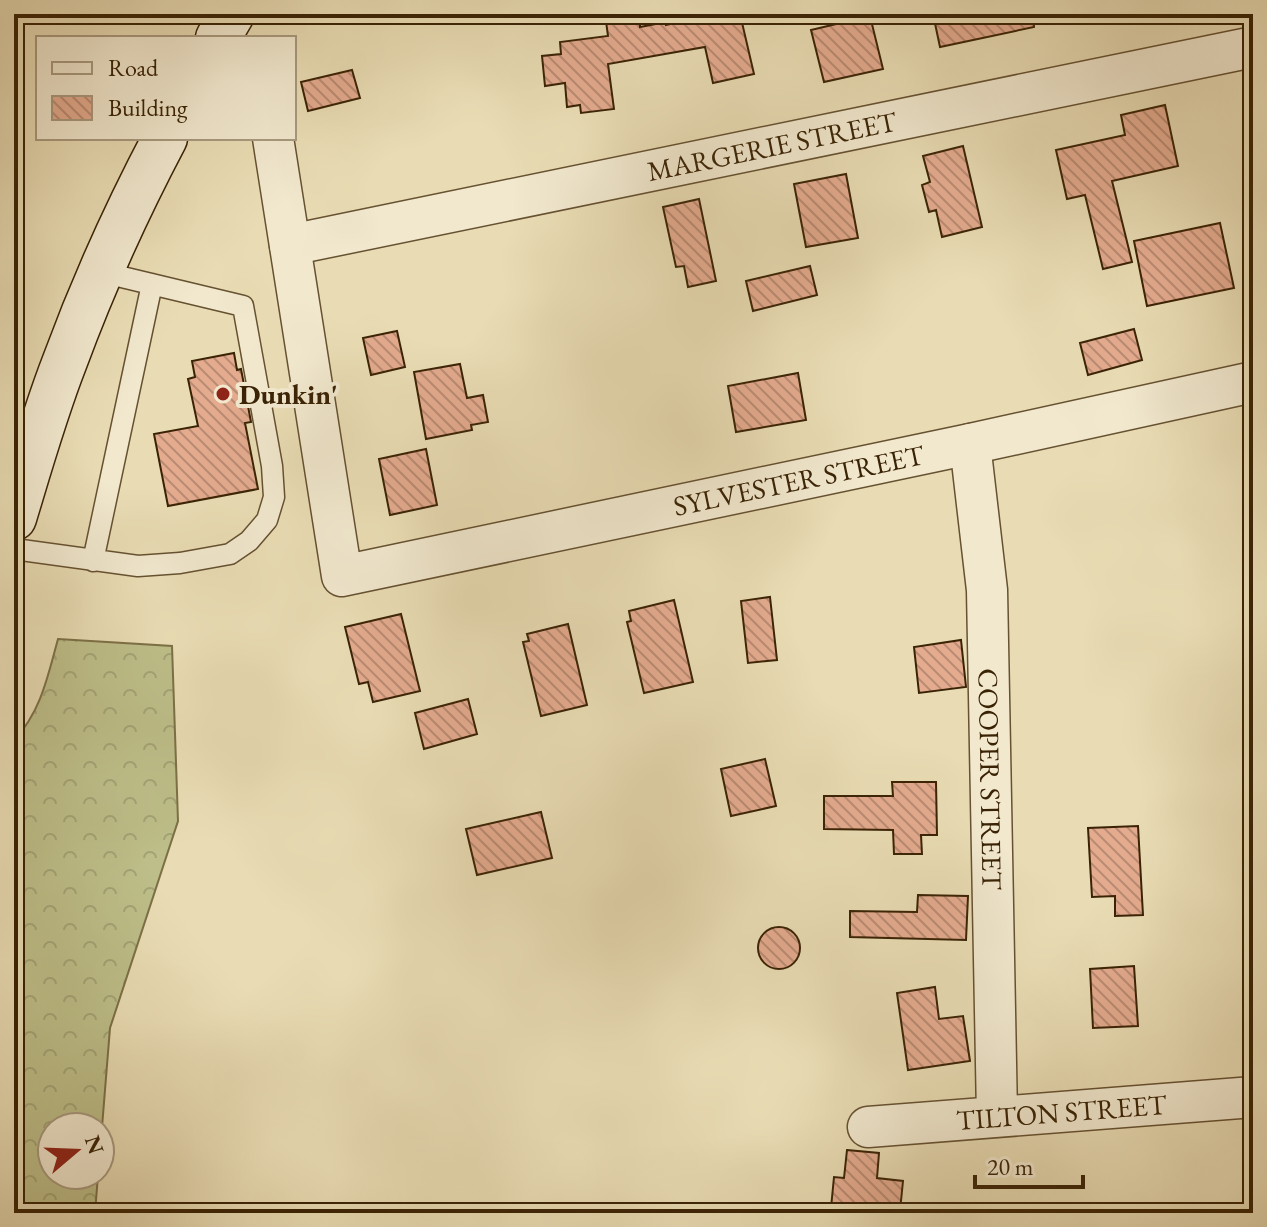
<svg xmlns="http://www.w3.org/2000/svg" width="1267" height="1227" viewBox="0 0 1267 1227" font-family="'EB Garamond',serif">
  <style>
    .forest { fill: url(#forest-crowns); stroke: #7c7047; stroke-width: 2 }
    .building { fill: url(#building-back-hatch); stroke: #3a2305; stroke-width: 2 }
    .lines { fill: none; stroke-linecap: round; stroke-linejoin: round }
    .service-casing { stroke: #665131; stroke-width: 23 }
    .minor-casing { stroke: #665131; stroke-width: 43 }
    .secondary-casing { stroke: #3a2305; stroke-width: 47 }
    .service { stroke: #f1e8ce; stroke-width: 20 }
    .minor { stroke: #f1e8ce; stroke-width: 40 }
    .secondary { stroke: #f1e8ce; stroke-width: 44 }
    .poi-dot { fill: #8f2418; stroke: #f1e8ce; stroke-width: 3 }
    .labels { text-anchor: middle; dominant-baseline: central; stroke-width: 8; stroke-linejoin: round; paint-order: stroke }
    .street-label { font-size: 28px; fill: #3a2305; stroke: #f1e8ce }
    .poi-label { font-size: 28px; font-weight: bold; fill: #3a2305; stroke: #f1e8ce; text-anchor: start }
  </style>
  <defs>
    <pattern id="forest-crowns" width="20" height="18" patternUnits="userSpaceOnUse" patternTransform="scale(2)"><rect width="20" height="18" fill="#bdbe89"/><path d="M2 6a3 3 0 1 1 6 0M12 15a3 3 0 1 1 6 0" fill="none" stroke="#a3a375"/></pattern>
    <pattern id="building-back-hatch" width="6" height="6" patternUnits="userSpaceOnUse" patternTransform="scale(2)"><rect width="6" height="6" fill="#e4ab8f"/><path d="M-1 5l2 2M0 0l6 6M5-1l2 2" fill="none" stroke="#ba8b73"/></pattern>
  </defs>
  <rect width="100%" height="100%" fill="#e9dcb4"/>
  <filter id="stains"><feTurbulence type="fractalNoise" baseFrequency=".0025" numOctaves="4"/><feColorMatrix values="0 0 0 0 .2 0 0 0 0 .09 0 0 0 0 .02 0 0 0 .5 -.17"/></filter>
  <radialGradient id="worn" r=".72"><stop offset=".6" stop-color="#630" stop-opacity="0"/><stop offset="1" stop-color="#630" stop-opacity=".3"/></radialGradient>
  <path class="forest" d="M58 639 172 646 178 821 110 1028 100 1152V1127H52V1175H98L95 1213H14V740C41 712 48 675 58 639Z"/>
  <path class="building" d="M605 14H639L640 27 666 22V25L715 14H740L754 74 713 83 705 47 608 64 614 109 581 113 580 105 567 107 565 83 545 86 542 56 561 54 560 42 608 36Z
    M933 14H1033L1034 27 940 47Z
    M870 16 883 69 824 82 811 30Z
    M352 70 360 98 308 111 301 82Z
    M1165 105 1178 166 1112 181 1132 262 1103 269 1085 195 1067 199 1056 150 1125 135 1121 115Z
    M963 146 982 227 942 237 936 210 929 212 922 185 930 182 923 156Z
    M846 174 858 238 806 247 794 184Z
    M699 199 716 281 688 287 684 266 676 267 663 207Z
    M1220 223 1234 288 1147 306 1134 241Z
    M810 266 817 295 753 311 746 281Z
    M1134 329 1142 360 1088 375 1080 343Z
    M397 331 405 367 371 375 363 338Z
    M234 353 237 370 241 369 251 422 245 423 258 489 168 506 154 434 198 426 188 379 195 377 192 361Z
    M460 364 467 398 483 395 488 422 471 425 472 430 426 439 414 372Z
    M798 373 806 420 736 432 728 386Z
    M426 449 437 505 390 515 379 459Z
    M770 597 777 660 748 663 741 601Z
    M674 600 693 682 644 693 627 622 631 621 629 611Z
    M401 614 420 691 373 702 368 682 359 684 345 627Z
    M568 624 587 705 541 716 523 642 529 641 527 634Z
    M961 640 966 687 919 693 914 647Z
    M468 699 477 734 424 749 415 713Z
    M765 759 776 806 731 816 721 769Z
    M892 782H936L937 835H921L922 854H894L893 830 824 829V796H893Z
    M541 812 552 858 477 875 466 829Z
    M1138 826 1143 915 1115 916V896L1092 897 1088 828Z
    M918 895 968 896 966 940 850 937V911L917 912Z
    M758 948a21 21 0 1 1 42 0a21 21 0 1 1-42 0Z
    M1134 966 1138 1026 1093 1028 1090 969Z
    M935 987 939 1019 963 1016 970 1061 908 1070 897 993Z
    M847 1150 879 1153 877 1178 903 1181 900 1211 874 1208 873 1213 831 1208 834 1177 844 1178Z"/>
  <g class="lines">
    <g class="service-casing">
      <path id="service" d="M14 549 138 566 180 563 230 554 249 541 267 520 274 497 272 466 243 306 101 272
        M93 561 152 284"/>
    </g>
    <g class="minor-casing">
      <g id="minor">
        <path id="s1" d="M273 138 342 576 970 444 1253 382"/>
        <path id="s2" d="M290 245 1253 47"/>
        <path id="s3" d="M970 444 987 590 997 1116"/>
        <path id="s4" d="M868 1127 1253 1097"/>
      </g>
    </g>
    <g class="secondary-casing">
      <path id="secondary" d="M218 38 232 14
        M14 518C30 465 45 412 65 361 93 285 127 210 165 138"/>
    </g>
    <use href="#service" class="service"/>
    <use href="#minor" class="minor"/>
    <use href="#secondary" class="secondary"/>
  </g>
  <circle class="poi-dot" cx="223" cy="394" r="8"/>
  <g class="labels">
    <g class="street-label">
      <text stroke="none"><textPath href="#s2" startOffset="492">MARGERIE STREET</textPath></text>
      <text stroke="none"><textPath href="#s1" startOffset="910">SYLVESTER STREET</textPath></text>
      <text stroke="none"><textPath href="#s3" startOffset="336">COOPER STREET</textPath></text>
      <text stroke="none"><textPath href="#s4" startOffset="194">TILTON STREET</textPath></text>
    </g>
    <g class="poi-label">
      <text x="239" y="394">Dunkin'</text>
    </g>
  </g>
  <rect width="1267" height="1227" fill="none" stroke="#e9dcb4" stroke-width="48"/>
  <rect x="16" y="16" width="1235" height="1195" fill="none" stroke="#3a2305" stroke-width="4"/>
  <rect x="24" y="24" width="1219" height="1179" fill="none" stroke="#3a2305" stroke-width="2"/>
  <rect x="36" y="36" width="260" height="104" fill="#f1e8ce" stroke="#a8997e" stroke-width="2"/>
  <rect x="52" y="62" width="40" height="12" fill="#f1e8ce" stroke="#a8997e" stroke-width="2"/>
  <text x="108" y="76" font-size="24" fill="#3a2305">Road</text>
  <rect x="52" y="96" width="40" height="24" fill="url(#building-back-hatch)" stroke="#a8997e" stroke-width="2"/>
  <text x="108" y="116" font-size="24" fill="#3a2305">Building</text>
  <g transform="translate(76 1151) rotate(71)"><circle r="38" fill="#f1e8ce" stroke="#a8997e" stroke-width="2"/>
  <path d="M0-6L14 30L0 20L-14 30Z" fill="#8f2418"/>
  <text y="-12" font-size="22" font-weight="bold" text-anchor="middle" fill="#3a2305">N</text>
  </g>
  <path d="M975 1175v12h108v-12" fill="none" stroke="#3a2305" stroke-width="4"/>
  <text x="987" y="1175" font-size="24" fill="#3a2305" stroke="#f1e8ce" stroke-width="6" paint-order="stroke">20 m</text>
  <rect width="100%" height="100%" filter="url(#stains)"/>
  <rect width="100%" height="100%" fill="url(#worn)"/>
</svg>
